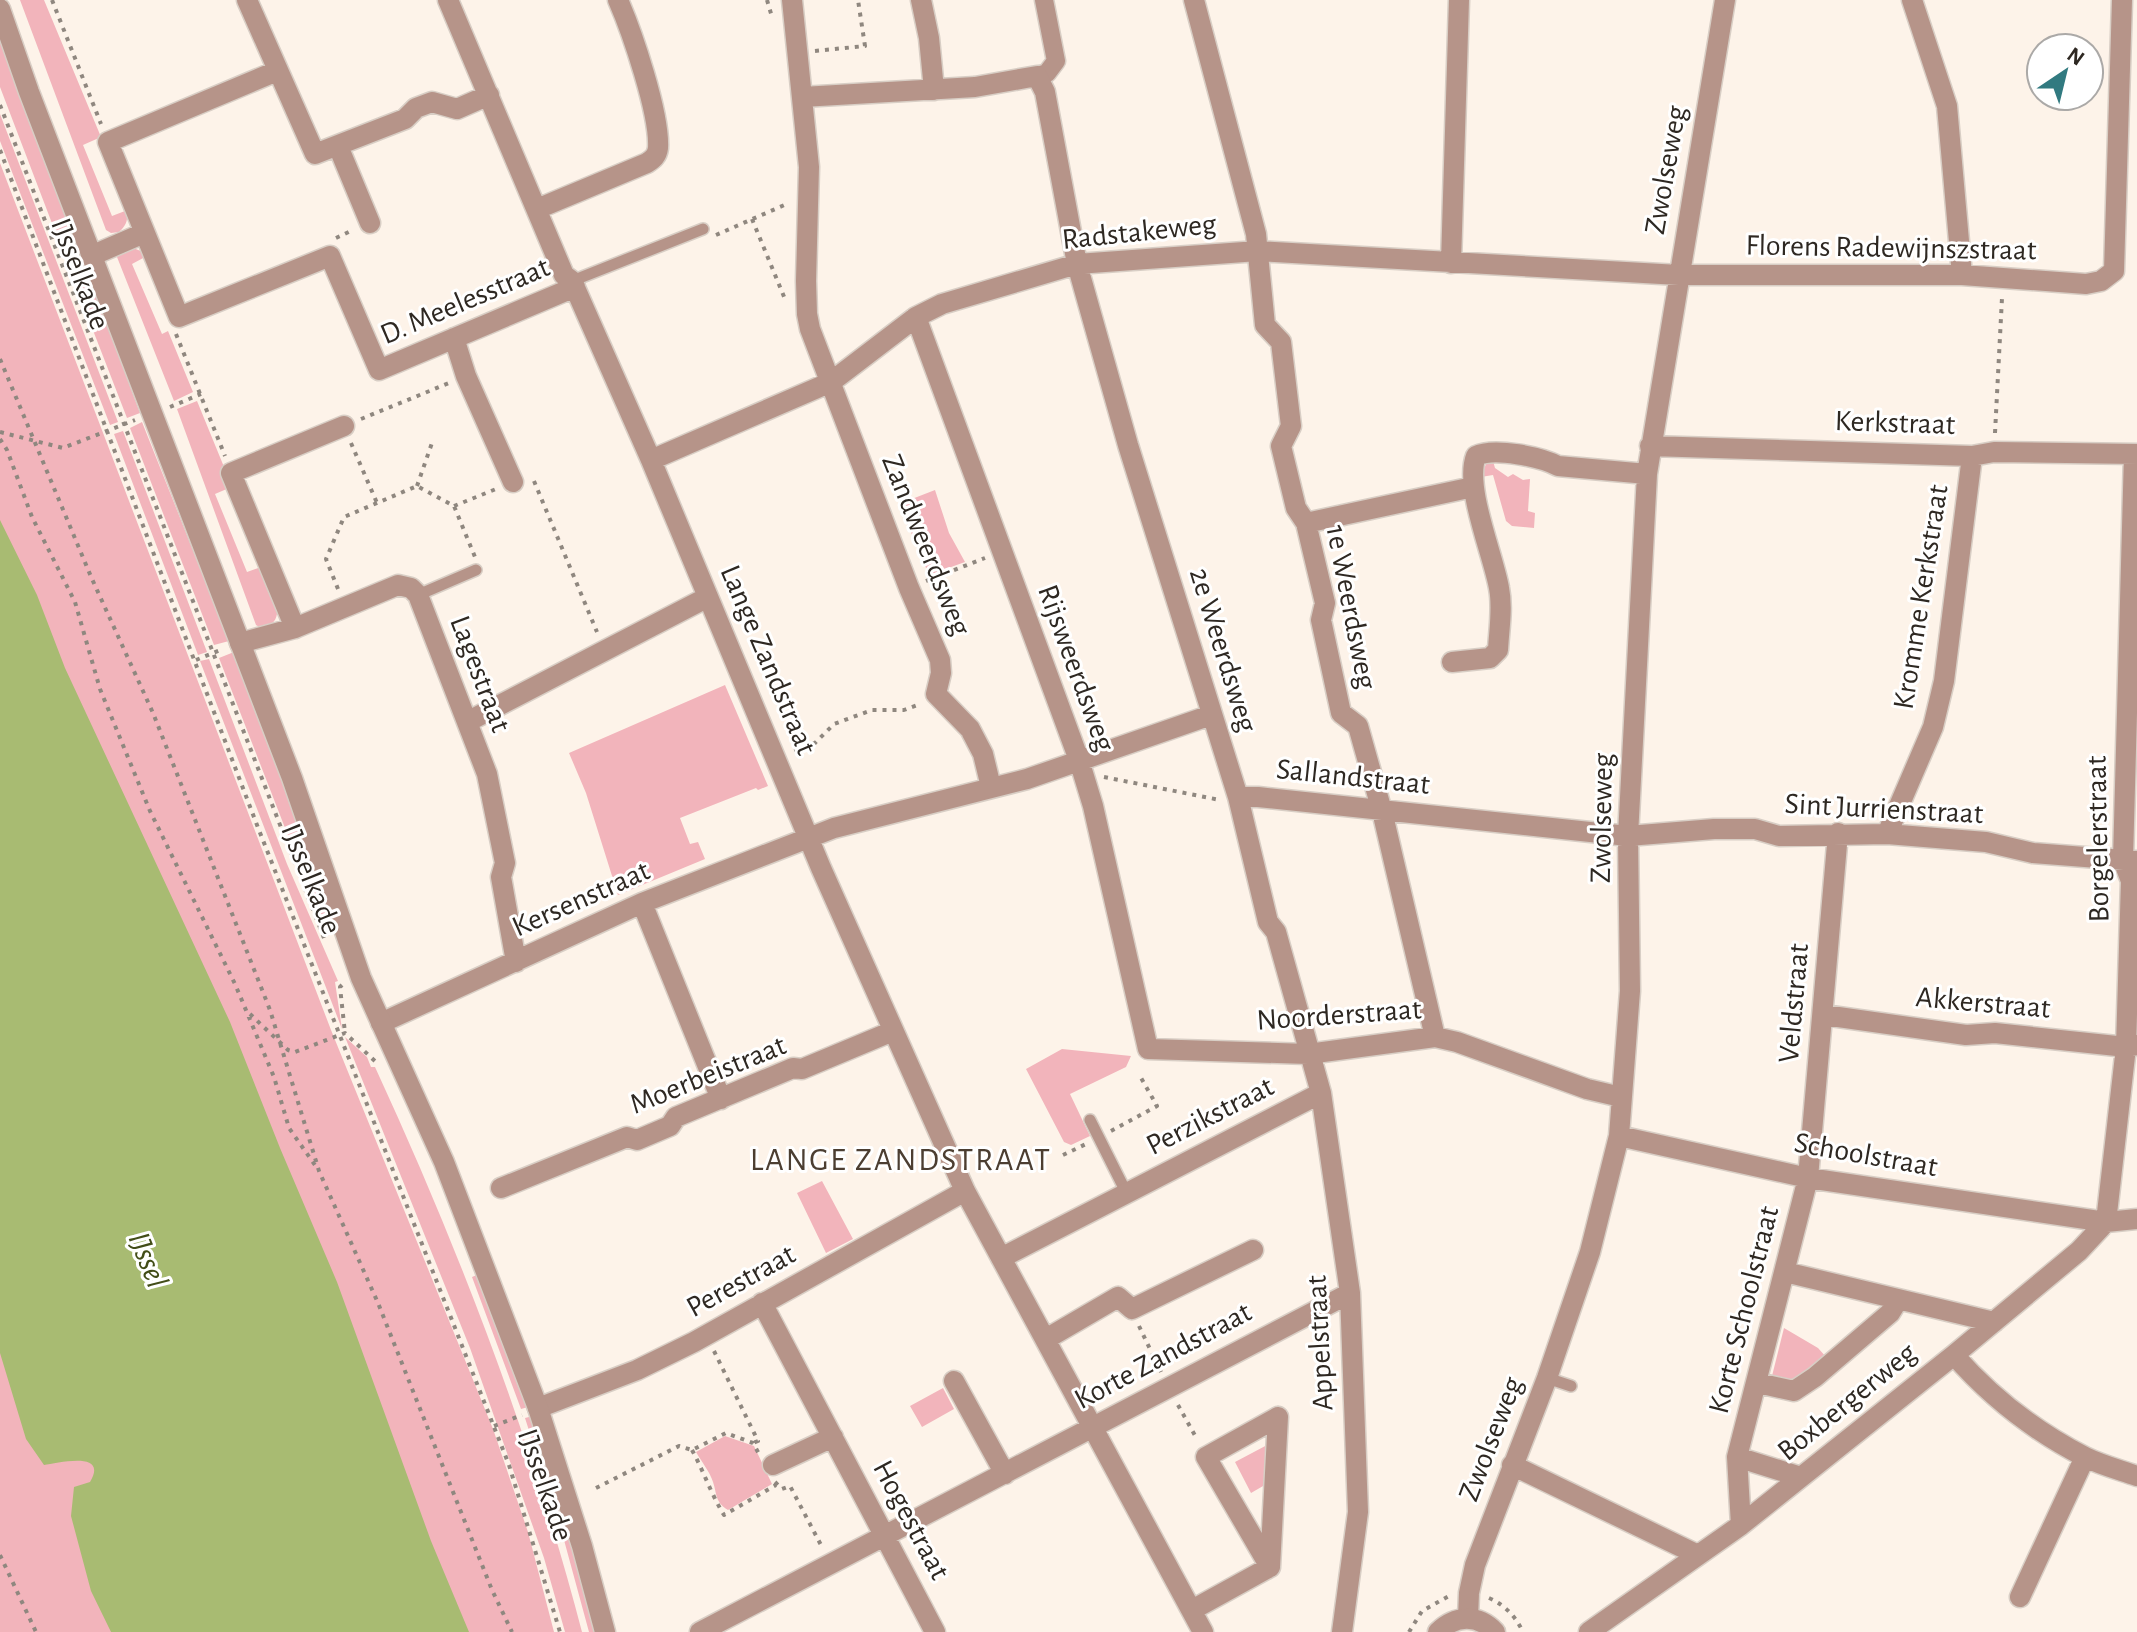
<svg xmlns="http://www.w3.org/2000/svg" width="2137" height="1632" viewBox="0 0 2137 1632" font-family="'Alegreya Sans',sans-serif">
  <style>
    .green { fill: #f2b4bb }
    .water { fill: #a8bb72 }
    .lines { fill: none; stroke-linecap: round; stroke-linejoin: round }
    .service-casing { stroke: #d8cec5; stroke-width: 14 }
    .pedestrian-casing { stroke: #d8cec5; stroke-width: 21 }
    .minor-casing { stroke: #d8cec5; stroke-width: 23 }
    .tertiary-casing { stroke: #d8cec5; stroke-width: 23 }
    .path { stroke: #8f877f; stroke-width: 4; stroke-dasharray: 4 6; stroke-linecap: butt }
    .service { stroke: #b69489; stroke-width: 11 }
    .pedestrian { stroke: #b69489; stroke-width: 18 }
    .minor { stroke: #b69489; stroke-width: 20 }
    .tertiary { stroke: #b69489; stroke-width: 20 }
    .labels { text-anchor: middle; dominant-baseline: central; stroke-width: 6; stroke-linejoin: round; paint-order: stroke }
    .street-label { font-size: 30px; fill: #2e2822; stroke: #fff }
    .neighbourhood-label { font-size: 32px; letter-spacing: 2px; fill: #4c3e31; stroke: #fff }
    .water-label { font-size: 32px; font-style: italic; fill: #424d18; stroke: #fff }
  </style>
  <rect width="100%" height="100%" fill="#fdf3e9"/>
  <path class="green" d="M20 0H44L101 137 83 145 112 216 125 211C130 219 125 227 119 232L111 233 106 230Z
    M0 35 81 253 66 260 0 87Z
    M0 114 118 422 110 425 0 141Z
    M0 163 331 1030 493 1429 528 1532 554 1632H451L0 574Z
    M131 247 143 252 145 257 132 264 162 334 168 331 193 392 174 401 117 257 120 252Z
    M85 265 140 413 127 418 70 271Z
    M197 401 231 484 229 488 215 494 247 572 261 567C269 586 293 622 261 628L256 625 177 409Z
    M142 422 229 641 214 645 130 428Z
    M123 431 207 652 198 655 114 434Z
    M1493 461 1495 468 1508 477 1513 474 1523 480 1530 479 1528 511 1535 513 1534 528 1512 526 1506 521 1493 475 1481 477 1486 464Z
    M935 490 949 533 965 562 929 575 899 504Z
    M234 652 309 845 332 934 327 936 219 658Z
    M209 659 287 864 338 981 335 982 342 1029 200 661Z
    M725 685 768 786 758 790 756 788 680 818 690 844 698 842 705 859 618 895 586 793 569 753Z
    M345 1037 367 1057 371 1067H375C459 1249 531 1437 582 1632H565L544 1558 470 1348Z
    M1062 1049 1131 1056 1126 1067 1070 1094 1090 1136 1071 1145 1064 1142 1026 1069Z
    M822 1181 853 1239 826 1253 797 1193Z
    M0 1240 97 1469 158 1632H0Z
    M479 1274 528 1407 521 1409 472 1277Z
    M1784 1328 1818 1348 1827 1358 1796 1384 1772 1376Z
    M943 1388 954 1409 922 1427 910 1406Z
    M533 1416 561 1502 596 1632H589L564 1540 525 1418Z
    M725 1436 754 1446 772 1484 728 1510C715 1502 717 1494 713 1482 710 1472 701 1461 696 1452Z
    M1269 1444 1270 1482 1251 1493 1235 1462Z"/>
  <path class="water" d="M0 520 37 595 65 668 230 1022 280 1148 337 1282 431 1541 469 1632H111L91 1591 71 1516 74 1487 90 1482C109 1450 58 1463 44 1465L26 1439 0 1353Z"/>
  <g class="lines">
    <g class="service-casing">
      <path id="service" d="M572 281 703 229
        M418 595 476 570
        M1090 1120 1126 1192
        M1547 1378 1571 1386"/>
    </g>
    <g class="pedestrian-casing">
      <path id="pedestrian" d="M1037 76 1047 73 1056 61 1044 0"/>
    </g>
    <g class="minor-casing">
      <path id="minor" d="M247 0 315 154 405 119 416 108 432 102 457 109 489 95
        M448 0 564 275 572 281 651 460 821 868 965 1191 1203 1632
        M792 0 809 167 806 281 807 314 810 329 909 588 940 660 941 673 936 694 970 729 983 754 991 787
        M921 0 929 38 934 90
        M1194 0 1256 234 1265 325 1281 342 1291 426 1281 446 1296 508 1306 523 1325 603 1321 620 1341 713 1358 726 1382 811 1435 1037
        M1912 0 1947 106 1962 275
        M277 71 108 142 179 317 330 256 379 370 575 287
        M802 97 975 87 1037 76 1045 92 1077 264 1128 445 1238 797 1268 922 1276 932 1321 1093 1350 1293 1358 1512 1342 1632
        M338 146 370 223
        M537 209 647 163C653 159 657 156 658 148 660 114 632 32 618 0
        M91 256 144 233
        M1451 263 1459 0
        M916 317 1079 760 1093 806 1148 1049 1308 1054 1435 1037 1457 1042 1587 1089 1621 1097
        M454 338 466 376 513 482
        M1650 446 1972 456 1994 452 2137 454
        M651 460 831 382 916 317 942 304 1077 264 1258 251 1679 275H1962L2086 284 2101 281 2114 271 2122 0
        M1306 523 1473 487
        M295 628 231 473 344 426
        M240 643 295 628 398 585 411 588 418 595 487 774 505 863 501 877 516 962
        M1452 662 1490 658 1498 650C1499 630 1503 608 1499 588 1493 554 1464 487 1476 456 1494 447 1541 457 1558 466L1647 474
        M467 722 708 597
        M1238 797H1258L1628 836 1714 829H1755L1779 836 1887 834 1986 842 2033 853 2137 861
        M1887 834 1933 727 1944 681 1972 456
        M642 903 721 1099
        M1824 1015 1966 1035 1995 1033 2126 1047 2137 1045
        M381 1023 642 903 834 828 1027 779 1211 715
        M1619 1136 1808 1178 2106 1222 2137 1219
        M501 1188 627 1137 637 1140 670 1126 676 1117 793 1068 802 1069 893 1031
        M2106 1222 2126 1047 2131 881 2123 860 2134 454
        M1001 1258 1321 1093
        M1785 1272 1994 1322
        M762 1303 935 1632
        M1046 1339 1118 1297 1132 1309 1253 1250
        M1954 1355C1990 1396 2036 1432 2085 1457 2101 1465 2120 1470 2137 1476
        M954 1381 1005 1474
        M1758 1383 1794 1391 1815 1377 1890 1313 1898 1300
        M538 1408 637 1370 694 1342 965 1191
        M1737 1457 1801 1477
        M773 1465 833 1437
        M1512 1465 1698 1555
        M1741 1525 1737 1457 1808 1178 1838 833
        M1270 1567 1206 1457 1278 1417
        M1270 1567 1278 1417
        M2020 1597 2085 1457
        M1192 1610 1270 1567
        M1468 1618 1469 1593 1475 1565 1547 1378 1590 1252 1619 1136 1630 991 1628 836 1647 474 1725 0
        M700 1632 1350 1293
        M1589 1632 1741 1525 1954 1355 2079 1251 2106 1222"/>
    </g>
    <g class="tertiary-casing">
      <path id="tertiary" d="M0 9 29 92 292 778 361 978 444 1162 538 1408 582 1546 605 1632
        M1438 1632C1455 1615 1478 1614 1495 1632"/>
    </g>
    <path class="path" d="M52 0 101 124
      M767 0 772 17
      M815 51 865 46 858 0
      M0 105 324 938
      M0 150 257 825 509 1465 560 1632
      M752 219 785 299
      M716 235 789 203
      M336 238 353 230
      M176 334 225 456
      M0 359 92 579 153 713 270 1010 319 1171 378 1303 492 1590 512 1632
      M170 407 201 394
      M361 419 449 383
      M0 432 63 448 135 420
      M1995 433 2002 298
      M0 439 7 450 32 517 75 602 100 689 150 811 235 984 274 1077 289 1128 317 1168
      M351 443 377 503
      M534 481 597 632
      M417 486 433 440
      M454 506 496 489
      M926 581 985 558
      M338 589 326 559 344 517 417 486 454 506 475 557
      M196 660 223 649
      M794 750 815 743 834 724 872 710H904L920 704
      M1104 777 1220 800
      M342 985 340 987 345 1033
      M250 1014 288 1050 295 1052 345 1033 376 1062
      M1111 1131 1157 1106 1140 1076
      M1063 1155 1086 1144
      M1139 1326 1161 1372
      M714 1351 758 1441 753 1443
      M1178 1405 1197 1439
      M494 1426 522 1415
      M692 1450C704 1472 711 1494 724 1515L776 1485
      M775 1482 782 1489 790 1486 822 1547
      M596 1488 679 1446 692 1450 726 1433 753 1443 759 1454
      M0 1555 36 1632
      M1489 1598C1505 1605 1516 1617 1523 1632
      M1409 1632 1422 1611 1449 1596"/>
    <use href="#service" class="service"/>
    <use href="#pedestrian" class="pedestrian"/>
    <use href="#minor" class="minor"/>
    <use href="#tertiary" class="tertiary"/>
  </g>
  <g class="labels">
    <g class="street-label">
      <text transform="translate(1666 170) rotate(-80)">Zwolseweg</text>
      <text transform="translate(1139 232) rotate(-6)">Radstakeweg</text>
      <text transform="translate(1891 248) rotate(1)">Florens Radewijnszstraat</text>
      <text transform="translate(80 274) rotate(69)">IJsselkade</text>
      <text transform="translate(465 301) rotate(-23)">D. Meelesstraat</text>
      <text transform="translate(1895 423) rotate(2)">Kerkstraat</text>
      <text transform="translate(926 545) rotate(68)">Zandweerdsweg</text>
      <text transform="translate(1921 597) rotate(-81)">Kromme Kerkstraat</text>
      <text transform="translate(1351 607) rotate(79)">1e Weerdsweg</text>
      <text transform="translate(1223 650) rotate(73)">2e Weerdsweg</text>
      <text transform="translate(768 660) rotate(67)">Lange Zandstraat</text>
      <text transform="translate(1076 668) rotate(70)">Rijsweerdsweg</text>
      <text transform="translate(480 674) rotate(69)">Lagestraat</text>
      <text transform="translate(1353 777) rotate(6)">Sallandstraat</text>
      <text transform="translate(1884 809) rotate(3)">Sint Jurrienstraat</text>
      <text transform="translate(1602 818) rotate(-89)">Zwolseweg</text>
      <text transform="translate(2098 839) rotate(-91)">Borgelerstraat</text>
      <text transform="translate(311 879) rotate(68)">IJsselkade</text>
      <text transform="translate(581 899) rotate(-24)">Kersenstraat</text>
      <text transform="translate(1794 1003) rotate(-85)">Veldstraat</text>
      <text transform="translate(1983 1003) rotate(5)">Akkerstraat</text>
      <text transform="translate(1339 1015) rotate(-4)">Noorderstraat</text>
      <text transform="translate(708 1075) rotate(-22)">Moerbeistraat</text>
      <text transform="translate(1210 1116) rotate(-27)">Perzikstraat</text>
      <text transform="translate(1866 1155) rotate(10)">Schoolstraat</text>
      <text transform="translate(741 1281) rotate(-29)">Perestraat</text>
      <text transform="translate(1744 1310) rotate(-76)">Korte Schoolstraat</text>
      <text transform="translate(1320 1343) rotate(-93)">Appelstraat</text>
      <text transform="translate(1163 1356) rotate(-28)">Korte Zandstraat</text>
      <text transform="translate(1847 1402) rotate(-39)">Boxbergerweg</text>
      <text transform="translate(1491 1439) rotate(-69)">Zwolseweg</text>
      <text transform="translate(545 1485) rotate(71)">IJsselkade</text>
      <text transform="translate(911 1520) rotate(62)">Hogestraat</text>
    </g>
    <g class="neighbourhood-label">
      <text x="901" y="1160">LANGE ZANDSTRAAT</text>
    </g>
    <g class="water-label">
      <text transform="translate(148 1260) rotate(68)">IJssel</text>
    </g>
  </g>
  <g transform="translate(2065 72) rotate(35)"><circle r="38" fill="#ffffff" stroke="#aba9a7" stroke-width="2"/>
  <path d="M0-6L14 30L0 20L-14 30Z" fill="#317a80"/>
  <text y="-12" font-size="22" font-weight="bold" text-anchor="middle" fill="#2e2822">N</text>
  </g>
</svg>
